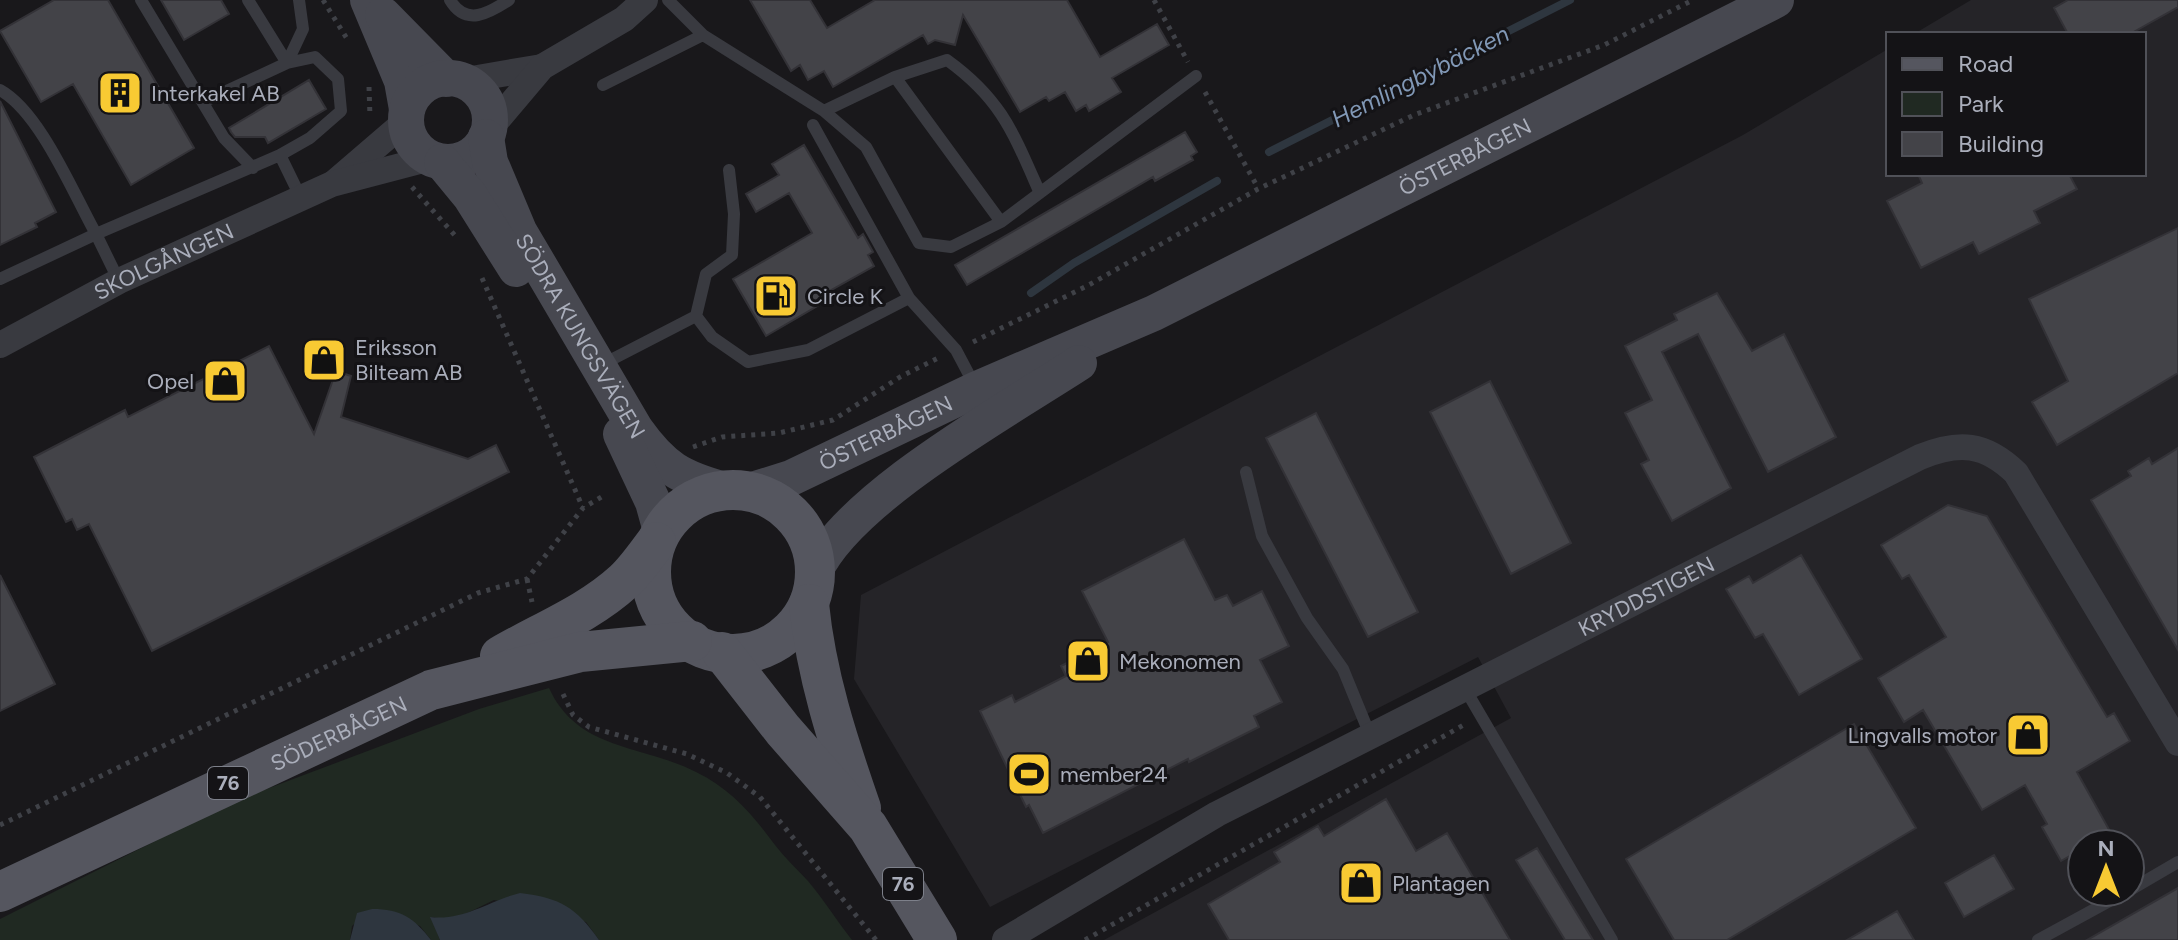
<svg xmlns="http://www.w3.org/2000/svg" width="2178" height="940" viewBox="0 0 2178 940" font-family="Figtree,sans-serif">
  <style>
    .built { fill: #252428; fill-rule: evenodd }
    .green { fill: #202922 }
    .water { fill: #2e363f }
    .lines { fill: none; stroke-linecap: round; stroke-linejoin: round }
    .stream { stroke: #2e363f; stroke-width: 8 }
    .building { fill: #434348; stroke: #333237; stroke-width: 2 }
    .path { stroke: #3f4147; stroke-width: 5; stroke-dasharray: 4 6; stroke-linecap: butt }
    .lane { stroke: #393a40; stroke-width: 12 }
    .street { stroke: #393a40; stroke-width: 26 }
    .secondary { stroke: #474850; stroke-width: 36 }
    .primary { stroke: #55565f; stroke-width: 40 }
    .labels { text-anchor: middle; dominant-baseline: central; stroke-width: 6; stroke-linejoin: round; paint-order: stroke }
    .shield { fill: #141316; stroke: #7d808a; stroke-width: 2 }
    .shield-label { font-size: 20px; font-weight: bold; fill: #aaaebb }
    .poi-label { font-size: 22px; fill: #aaaebb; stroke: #141316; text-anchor: start }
    .street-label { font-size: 22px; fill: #aaaebb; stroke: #141316 }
    .water-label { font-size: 24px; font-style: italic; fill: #8198b6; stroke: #141316 }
  </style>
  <rect width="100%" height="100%" fill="#19181b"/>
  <path class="built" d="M1971 0H2178V940H1104L1511 718 1478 657 990 907 854 679 861 595 1743 135 1888 49V174H2144V34H1914ZM2082 844H2130V892H2082Z"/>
  <path class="green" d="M549 688C578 751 641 744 696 772 731 789 753 815 775 845 785 858 797 869 808 881 824 900 837 921 852 940H599L586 922 494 900 453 920 431 917 440 940H431L420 926 372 909 352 926 350 940H0V919L235 801 479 709Z"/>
  <path class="water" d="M520 893C560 898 576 907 599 940H440L430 917C464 921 488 901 520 893Z
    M372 909C401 909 414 918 431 940H350L357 913Z"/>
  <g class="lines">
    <path class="stream" d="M1269 152 1570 0
      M1031 293 1074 263 1217 181"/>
  </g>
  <path class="building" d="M54 0H108L194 148 131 185 73 84 41 102 0 31Z
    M161 0H221L229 14 184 40Z
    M750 0H810L827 28 875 0H1067L1100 57 1157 24 1169 45 1112 78 1121 92 1089 111 1086 105 1076 111 1065 92 1049 101 1046 97 1020 112 963 15 955 45 935 40 928 44 923 35 833 87 824 71 808 80 800 65 791 71Z
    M2068 0H2178V7L2130 34H2068L2054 8Z
    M309 80 326 109 268 143 265 137H235L231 132 229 128Z
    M0 101 56 212 35 223 37 227 0 245Z
    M1185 132 1197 152 1191 156 1193 160 1155 181 1153 177 967 285 955 265Z
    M804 145 858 238 863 234 873 252 868 255 874 266 828 292 831 298 766 336 733 279 812 233 789 193 756 212 746 194 779 175 772 164Z
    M1918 174H2069L2077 189 2034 211 2040 223 1979 254 1973 242 1921 268 1887 201 1922 183Z
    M2178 228V373L2057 445 2032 402 2068 381 2029 299Z
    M1717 293 1752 351 1784 334 1836 437 1768 472 1698 334 1662 352 1731 488 1672 521 1641 464 1649 460 1625 413 1652 400 1625 346 1677 320 1674 314Z
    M269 346 314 434 336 371 351 376 341 417 468 459 496 445 509 472 152 651 89 524 77 530 72 519 66 522 34 457 125 410 128 417Z
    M1490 381 1571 543 1511 574 1430 412Z
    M1316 413 1418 612 1368 637 1266 438Z
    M2178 448V650L2091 500 2131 476 2128 471 2149 458 2152 464Z
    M1948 505 1987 516 2107 717 2114 713 2130 741 2077 772 2111 833 2091 844H2082V849L2061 861 2042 827 2047 824 2025 785 1982 810 1923 710 1904 722 1878 678 1946 637 1909 575 1902 579 1881 545Z
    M1184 539 1215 600 1227 595 1233 606 1262 591 1289 646 1260 660 1282 702 1254 716 1259 727 1189 762 1188 759 1043 833 1029 805 1026 807 980 711 1012 695 1015 702 1066 676 1061 666 1108 642 1082 591Z
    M1801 555 1862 659 1799 695 1763 634 1755 638 1726 589 1749 576 1753 583Z
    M0 575 55 684 0 711Z
    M1854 724 1916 828 1727 940H1674L1626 859Z
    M1386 799 1416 851 1447 833 1510 940H1229L1208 904 1280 862 1274 852 1318 826 1324 836Z
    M1537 848 1593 940H1565L1516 860Z
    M1994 855 2014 889 1964 917 1945 883Z
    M2178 888V940H2087Z
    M1897 911 1914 940H1847Z"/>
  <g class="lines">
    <path class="path" d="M323 0 349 42
      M1154 0 1188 62
      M369 87 370 117
      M1205 92 1258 188
      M412 187 458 239
      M482 278 583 508
      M973 342 1087 286 1258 189 1414 115 1604 45 1693 0
      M693 447 722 437 779 433 833 420 900 377 938 358
      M527 579 532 602
      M563 694 573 715 589 727 687 754 727 773 760 797 876 940
      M0 825 478 593 527 579 583 508 603 496
      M1085 940 1467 723"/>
    <path class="lane" d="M141 0 224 138 253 168
      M248 0 287 63 315 57 338 79 341 111 310 138 280 155
      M450 0C466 27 489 13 509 0
      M703 35 824 111 866 147 919 243 951 247 1001 222 1196 76
      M895 77 1001 222
      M603 85 703 35 668 0
      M0 90C40 112 73 193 96 234L280 155 301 198
      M203 102 287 63 303 29 299 0
      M824 111 895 77 947 60C1001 99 1013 132 1039 191
      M813 125 909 298 956 350 975 386
      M729 170 734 214 732 255 706 274 696 316 712 337 748 362 808 350 909 298
      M0 279 96 234 119 281
      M603 364 696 316
      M1246 472 1262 536 1307 618 1343 669 1370 735
      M1464 687 1612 940
      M2130 890 2178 862
      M2038 940 2126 892"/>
    <g class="street">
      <path d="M460 81 542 67"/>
      <path d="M488 131 542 67 624 19 645 0"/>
      <path d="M335 182 406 121"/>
      <path id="s1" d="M0 345 119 281 332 184 431 158"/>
      <path id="s2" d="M1005 940 1217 814 1920 457C1959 441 1985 443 2016 473L2178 743"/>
    </g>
    <g class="secondary">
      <path d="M368 0 402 81 407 109"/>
      <path d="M383 15 446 79"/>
      <circle cx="448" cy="120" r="42"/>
      <path id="s3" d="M486 137 490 162 519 231 636 430C663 468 681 478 725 490"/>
      <path d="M442 162 470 196 516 269"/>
      <path d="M621 434 653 502 661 531"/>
      <path id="s4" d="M746 492 791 478 977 389 1154 313 1776 0"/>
      <path d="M814 573C848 498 1007 410 1079 363"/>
    </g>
    <g class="primary">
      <circle cx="733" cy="572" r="82"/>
      <path d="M809 604C816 675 838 742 861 808"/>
      <path d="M722 652 783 730 868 827 937 940"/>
      <path d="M500 656C541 632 588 614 624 581 636 570 646 555 656 542"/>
      <path id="s5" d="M0 892 431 690 580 652 692 641"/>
    </g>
  </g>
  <defs>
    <g id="building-square" transform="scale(2.3)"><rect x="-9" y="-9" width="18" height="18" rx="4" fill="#f8ca33" stroke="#141316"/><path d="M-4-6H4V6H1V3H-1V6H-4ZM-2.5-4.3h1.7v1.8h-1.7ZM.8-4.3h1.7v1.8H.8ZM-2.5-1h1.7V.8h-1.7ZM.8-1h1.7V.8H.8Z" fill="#111"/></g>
    <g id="fuel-square" transform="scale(2.3)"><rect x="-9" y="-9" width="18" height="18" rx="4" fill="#f8ca33" stroke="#141316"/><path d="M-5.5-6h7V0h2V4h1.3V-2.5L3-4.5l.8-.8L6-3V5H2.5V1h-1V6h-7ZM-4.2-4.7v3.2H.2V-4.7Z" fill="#111"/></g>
    <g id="shop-square" transform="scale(2.3)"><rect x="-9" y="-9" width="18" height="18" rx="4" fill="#f8ca33" stroke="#141316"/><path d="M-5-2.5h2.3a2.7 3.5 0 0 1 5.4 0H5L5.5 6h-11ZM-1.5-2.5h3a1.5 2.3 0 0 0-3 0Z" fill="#111"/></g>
    <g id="stadium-square" transform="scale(2.3)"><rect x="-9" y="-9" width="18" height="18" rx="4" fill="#f8ca33" stroke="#141316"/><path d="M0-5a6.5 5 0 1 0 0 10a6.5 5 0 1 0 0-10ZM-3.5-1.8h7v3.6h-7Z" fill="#111"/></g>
  </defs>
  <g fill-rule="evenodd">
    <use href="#building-square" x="120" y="93"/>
    <use href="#fuel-square" x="776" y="296"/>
    <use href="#shop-square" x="324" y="360"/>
    <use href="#shop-square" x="225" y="381"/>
    <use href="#shop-square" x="1088" y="661"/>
    <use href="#shop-square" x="2028" y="735"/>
    <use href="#stadium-square" x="1029" y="774"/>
    <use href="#shop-square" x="1361" y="883"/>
  </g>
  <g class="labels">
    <g class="shield">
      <rect x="208" y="767" width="40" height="32" rx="6"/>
      <rect x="883" y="868" width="40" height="32" rx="6"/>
    </g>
    <g class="shield-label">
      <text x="228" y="783">76</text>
      <text x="903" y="884">76</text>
    </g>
    <g class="poi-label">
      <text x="151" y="93">Interkakel AB</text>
      <text x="807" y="296">Circle K</text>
      <text x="355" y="347">Eriksson<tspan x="355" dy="25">Bilteam AB</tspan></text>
      <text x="194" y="381" text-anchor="end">Opel</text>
      <text x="1119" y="661">Mekonomen</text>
      <text x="1997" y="735" text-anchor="end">Lingvalls motor</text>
      <text x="1060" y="774">member24</text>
      <text x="1392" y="883">Plantagen</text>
    </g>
    <g class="street-label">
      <text stroke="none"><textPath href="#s4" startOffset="794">ÖSTERBÅGEN</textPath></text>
      <text stroke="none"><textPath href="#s1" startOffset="184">SKOLGÅNGEN</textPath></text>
      <text stroke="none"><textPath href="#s3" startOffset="222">SÖDRA KUNGSVÄGEN</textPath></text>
      <text stroke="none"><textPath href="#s4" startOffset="152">ÖSTERBÅGEN</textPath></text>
      <text stroke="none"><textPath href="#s2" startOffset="728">KRYDDSTIGEN</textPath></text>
      <text stroke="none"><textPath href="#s5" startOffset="374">SÖDERBÅGEN</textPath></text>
    </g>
    <g class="water-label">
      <text transform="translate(1420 76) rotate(-27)">Hemlingbybäcken</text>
    </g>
  </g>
  <rect x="1886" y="32" width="260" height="144" fill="#141316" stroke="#505158" stroke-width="2"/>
  <rect x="1902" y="58" width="40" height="12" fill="#55565f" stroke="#505158" stroke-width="2"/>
  <text x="1958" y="72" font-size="24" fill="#aaaebb">Road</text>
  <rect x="1902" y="92" width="40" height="24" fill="#202922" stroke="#505158" stroke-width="2"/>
  <text x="1958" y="112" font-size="24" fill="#aaaebb">Park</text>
  <rect x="1902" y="132" width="40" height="24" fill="#434348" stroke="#505158" stroke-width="2"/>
  <text x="1958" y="152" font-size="24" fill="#aaaebb">Building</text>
  <g transform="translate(2106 868)"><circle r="38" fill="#141316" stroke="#505158" stroke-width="2"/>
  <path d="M0-6L14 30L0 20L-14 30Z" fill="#f8ca33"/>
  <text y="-12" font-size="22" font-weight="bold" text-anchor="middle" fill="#aaaebb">N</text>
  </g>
</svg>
